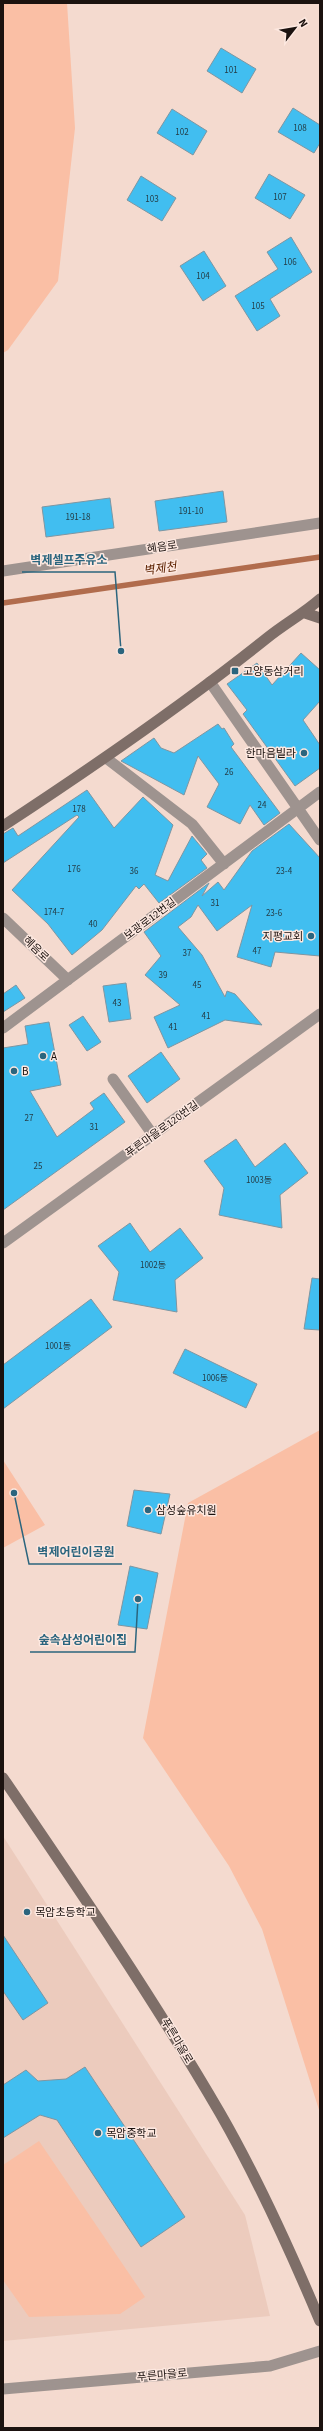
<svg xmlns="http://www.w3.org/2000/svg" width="323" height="2431" viewBox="0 0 323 2431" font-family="'Source Sans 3','Noto Sans KR',sans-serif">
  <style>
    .built { fill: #eccbbd }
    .green { fill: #fabfa5 }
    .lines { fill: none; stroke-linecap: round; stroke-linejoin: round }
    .stream { stroke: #b16c4d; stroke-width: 5.5 }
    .building { fill: #41bef0; stroke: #7e96a2 }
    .minor { stroke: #9e938f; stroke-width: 11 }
    .tertiary { stroke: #9e938f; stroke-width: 11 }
    .secondary { stroke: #7e6e68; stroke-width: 11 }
    .poi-dot { fill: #2b657e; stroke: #fde8e0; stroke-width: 1.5 }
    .labels { text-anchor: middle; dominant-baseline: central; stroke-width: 3; stroke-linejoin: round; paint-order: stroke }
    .number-label { font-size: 9px; fill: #243d47 }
    .street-label { font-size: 11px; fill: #1b120f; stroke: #fde8e0 }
    .poi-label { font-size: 11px; fill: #1b120f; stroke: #fde8e0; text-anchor: start }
    .water-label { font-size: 12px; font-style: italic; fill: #5d2202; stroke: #fde8e0 }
    .leader { fill: none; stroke: #2b657e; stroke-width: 1.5 }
    .callout-dot { fill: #2b657e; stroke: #fde8e0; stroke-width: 1.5 }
    .callout-label { font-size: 12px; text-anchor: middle; font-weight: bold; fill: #2b657e; stroke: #fde8e0; stroke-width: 3; stroke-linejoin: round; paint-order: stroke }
  </style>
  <rect width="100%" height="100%" fill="#f4dacf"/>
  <path class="built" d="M3 1836 245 2215 270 2316 3 2341Z"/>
  <path class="green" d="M3 3H67L75 128 58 281 8 350 3 353Z
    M320 1430V2113L262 1929 229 1866 143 1738 188 1503Z
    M3 1460 45 1525 3 1548Z
    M39 2141 145 2297 120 2314 29 2317 3 2280V2165Z"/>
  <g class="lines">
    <path class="stream" d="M3 603 320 557"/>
  </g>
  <path class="building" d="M221 48 256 69 242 93 207 71Z
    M293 108 320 125V143L314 153 278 132Z
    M172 109 207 131 193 155 157 133Z
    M269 174 305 195 290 219 255 198Z
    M141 176 176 198 162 221 127 200Z
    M291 237 312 272 270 299 280 316 257 331 235 296 278 269 267 252Z
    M204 251 226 286 203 301 180 266Z
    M223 491 227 522 159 531 155 501Z
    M110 498 114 528 46 537 42 507Z
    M301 653 320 670V701L303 720 320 745V768L295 786 243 714 247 710 227 684 257 663 272 685Z
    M218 724 222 729 224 728 234 744 231 747 280 813 264 825 250 805 240 824 207 807 219 784 198 756 184 795 121 761 154 738 161 748 174 753Z
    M87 790 114 828 143 797 173 825 155 875 168 881 192 836 207 854 201 860 207 868 159 903 144 884 139 889 136 886 102 930 72 955 48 924 12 890 79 817 77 815 3 863V834L13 828 18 836Z
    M289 824 320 858V956L275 952 271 967 237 957 252 905 217 931 198 905 191 917 178 927 202 955 225 997 227 991 235 994 262 1025 225 1020 168 1048 154 1017 180 1005 145 975 161 956 144 932 209 883 202 896 218 882 224 890 252 851Z
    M126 983 131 1019 109 1022 103 986Z
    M16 985 25 998 3 1012V994Z
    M83 1016 101 1042 87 1051 69 1025Z
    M49 1022 61 1085 30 1091 57 1137 94 1109 90 1103 104 1093 125 1122 3 1210V1048L28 1044 25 1026Z
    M161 1052 180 1079 147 1103 128 1076Z
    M236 1139 255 1167 285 1143 308 1173 280 1195 282 1228 219 1215 224 1188 204 1161Z
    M130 1223 150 1252 180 1228 203 1258 175 1280 177 1312 113 1300 119 1272 98 1246Z
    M312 1278 320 1279V1330L304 1329Z
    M91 1299 112 1327 3 1409V1365Z
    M185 1349 257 1384 246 1408 173 1373Z
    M134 1490 170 1494 161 1534 127 1526Z
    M130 1566 158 1573 147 1629 118 1625Z
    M3 1935 48 2003 23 2020 3 1991Z
    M85 2067 185 2217 141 2247 57 2120 40 2115 3 2138V2085L26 2070 38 2081 66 2079Z"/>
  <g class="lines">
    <path class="minor" d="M3 571 320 523
      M210 682 320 840
      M106 758 192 824 224 864
      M3 918 68 980
      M3 1028 320 792
      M113 1079 153 1135"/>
    <path class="tertiary" d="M3 1243 320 1014
      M3 2389 270 2366 320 2351"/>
    <path class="secondary" d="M305 613 320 618
      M3 826C93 767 182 706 267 638 284 624 303 614 320 599
      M3 1778C78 1888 153 1998 220 2113 258 2179 290 2250 320 2321"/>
  </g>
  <g class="poi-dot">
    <rect x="231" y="667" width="8" height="8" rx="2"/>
    <circle cx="304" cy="753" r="4"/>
    <circle cx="311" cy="936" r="4"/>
    <circle cx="43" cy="1056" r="4"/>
    <circle cx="14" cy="1071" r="4"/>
    <circle cx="148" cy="1510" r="4"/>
    <circle cx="27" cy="1912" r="4"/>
    <circle cx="98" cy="2133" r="4"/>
  </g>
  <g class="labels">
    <g class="number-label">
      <text x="231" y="70">101</text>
      <text x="300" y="128">108</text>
      <text x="182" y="132">102</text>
      <text x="280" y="197">107</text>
      <text x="152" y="199">103</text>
      <text x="290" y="262">106</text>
      <text x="203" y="276">104</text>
      <text x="258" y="306">105</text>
      <text x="191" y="511">191-10</text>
      <text x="78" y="517">191-18</text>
      <text x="229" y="772">26</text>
      <text x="262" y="805">24</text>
      <text x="79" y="809">178</text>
      <text x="74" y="869">176</text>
      <text x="134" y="871">36</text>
      <text x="284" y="871">23-4</text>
      <text x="215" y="903">31</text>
      <text x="54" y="912">174-7</text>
      <text x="274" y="913">23-6</text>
      <text x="93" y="924">40</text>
      <text x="257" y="951">47</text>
      <text x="187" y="953">37</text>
      <text x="163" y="975">39</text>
      <text x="197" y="985">45</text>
      <text x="117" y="1003">43</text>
      <text x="206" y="1016">41</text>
      <text x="173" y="1027">41</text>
      <text x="29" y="1118">27</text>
      <text x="94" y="1127">31</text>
      <text x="38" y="1166">25</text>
      <text x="259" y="1180">1003동</text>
      <text x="153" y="1265">1002동</text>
      <text x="58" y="1346">1001동</text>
      <text x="215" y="1378">1006동</text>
    </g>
    <g class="street-label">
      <text transform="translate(162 547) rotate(-9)">혜음로</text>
      <text transform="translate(150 919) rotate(-37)">보광로12번길</text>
      <text transform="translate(36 949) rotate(44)">혜음로</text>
      <text transform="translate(162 1129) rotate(-36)">푸른마을로120번길</text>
      <text transform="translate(177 2041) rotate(59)">푸른마을로</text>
      <text transform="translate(162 2375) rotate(-5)">푸른마을로</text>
    </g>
    <g class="poi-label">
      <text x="243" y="671">고양동삼거리</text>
      <text x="296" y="753" text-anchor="end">한마음빌라</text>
      <text x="303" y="936" text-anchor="end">지평교회</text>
      <text x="51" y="1056">A</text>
      <text x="22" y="1071">B</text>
      <text x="156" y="1510">삼성숲유치원</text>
      <text x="35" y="1912">목암초등학교</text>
      <text x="106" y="2133">목암중학교</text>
    </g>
    <g class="water-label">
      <text transform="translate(160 569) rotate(-8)">벽제천</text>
    </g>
  </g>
  <path class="leader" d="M121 651L115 572H22M14 1493L29 1564H122M138 1599L135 1652H30"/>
  <g class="callout-dot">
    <circle cx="121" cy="651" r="4"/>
    <circle cx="14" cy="1493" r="4"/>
    <circle cx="138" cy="1599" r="4"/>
  </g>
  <g class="callout-label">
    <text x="69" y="564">벽제셀프주유소</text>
    <text x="76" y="1556">벽제어린이공원</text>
    <text x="83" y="1644">숲속삼성어린이집</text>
  </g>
  <rect width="323" height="2431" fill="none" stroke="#1b120f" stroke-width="8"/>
  <g transform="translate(295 28) rotate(59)" stroke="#fde8e0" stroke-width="3" paint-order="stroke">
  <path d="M0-3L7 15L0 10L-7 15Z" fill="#1b120f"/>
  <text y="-6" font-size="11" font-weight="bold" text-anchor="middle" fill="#1b120f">N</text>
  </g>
</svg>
